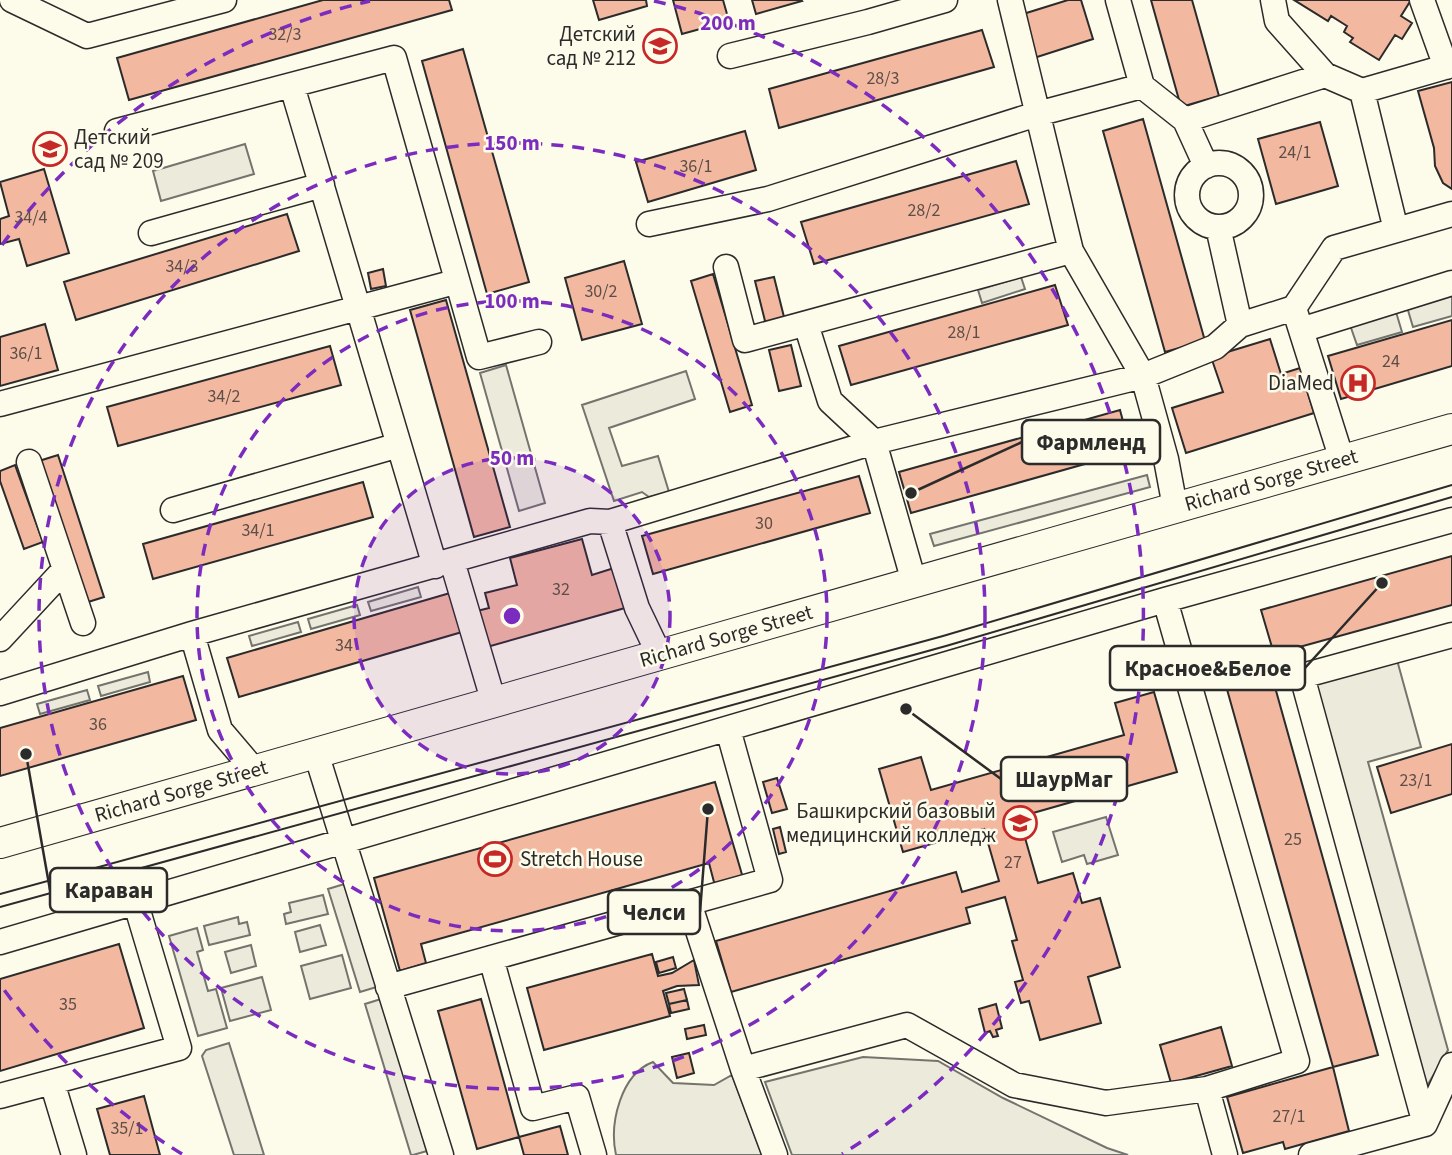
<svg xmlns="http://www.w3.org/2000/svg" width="1452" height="1155" viewBox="0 0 1452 1155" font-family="'Source Sans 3',sans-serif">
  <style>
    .green { fill: #ecebdb; stroke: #74746e; stroke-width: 2 }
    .building { fill: #f2b8a0; stroke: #2b2b2b; stroke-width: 2 }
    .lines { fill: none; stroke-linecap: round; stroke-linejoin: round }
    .minor-casing { stroke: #2b2b2b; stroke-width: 27 }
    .major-casing { stroke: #2b2b2b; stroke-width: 32 }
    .minor { stroke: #fdfbea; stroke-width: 24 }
    .major { stroke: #fdfbea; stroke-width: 30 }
    .tram { stroke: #2b2b2b; stroke-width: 2 }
    .ring { fill: none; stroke: #7b2cbf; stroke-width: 3.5; stroke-dasharray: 12 9 }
    .labels { text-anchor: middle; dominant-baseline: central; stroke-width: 5; stroke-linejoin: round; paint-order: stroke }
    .number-label { font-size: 18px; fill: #5d4e48 }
    .poi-label { font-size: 21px; fill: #2b2b2b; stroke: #fdfbea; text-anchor: end }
    .street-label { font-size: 21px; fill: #2b2b2b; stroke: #fdfbea }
    .centre { fill: #7b2cbf; stroke: #fdfbea; stroke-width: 3.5 }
    .ring-label { font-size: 21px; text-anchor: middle; font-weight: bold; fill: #7b2cbf; stroke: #fdfbea; stroke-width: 5; stroke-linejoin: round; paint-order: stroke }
    .leader { fill: none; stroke: #2b2b2b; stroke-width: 2.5 }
    .callout-dot { fill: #2b2b2b; stroke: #fdfbea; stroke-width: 2.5 }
    .callout { fill: #fdfbea; stroke: #2b2b2b; stroke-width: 2.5 }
    .callout-label { font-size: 23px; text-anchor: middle; font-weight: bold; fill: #2b2b2b }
  </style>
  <rect width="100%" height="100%" fill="#fdfbea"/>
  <path class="green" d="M245 144 254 174 161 201 153 171Z
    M1021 277 1025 289 982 303 978 290Z
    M1452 294V316L1413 327 1407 307Z
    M1396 312 1402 332 1357 345 1350 325Z
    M506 365 545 503 519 511 480 373Z
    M686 371 695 399 609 428 622 466 658 456 669 492 649 497 642 492 614 501 582 405Z
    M1147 475 1150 487 934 546 930 534Z
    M418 587 421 597 371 611 368 602Z
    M357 605 360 615 311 629 308 619Z
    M298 622 301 632 252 646 249 636Z
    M1397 660 1421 747 1368 762 1448 1050 1427 1086 1315 682Z
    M148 672 150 682 101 696 98 686Z
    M87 690 90 700 40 714 37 704Z
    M1106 817 1118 855 1087 864 1084 855 1062 862 1053 832Z
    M351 882 383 985 360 992 328 889Z
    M323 895 328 914 286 924 284 914 291 912 289 903Z
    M238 917 239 924 247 922 250 935 209 945 204 926Z
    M320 925 326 945 300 952 295 932Z
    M197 928 203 950 197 952 208 991 216 989 227 1028 198 1036 169 936Z
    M251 945 256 966 231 973 225 952Z
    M342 955 351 988 310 999 301 966Z
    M262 977 271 1010 230 1021 221 988Z
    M381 999 427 1151 413 1155H411L365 1004Z
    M229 1043 264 1155H234L202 1056 206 1050Z
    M863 1057 938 1061 1003 1098 1107 1148 1128 1155H792L765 1082Z
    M653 1062 673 1083 714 1085 732 1075 762 1155H616C609 1123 621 1074 653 1062Z"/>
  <path class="building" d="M323 0H449L452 10 129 100 117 58Z
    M593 0H646L647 6 599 20Z
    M673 0H723L729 21 682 34Z
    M752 0H801L802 1 756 14Z
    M1068 0H1081L1093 39 1034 58 1020 15Z
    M1151 0H1192L1219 96 1181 107Z
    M1294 0H1411L1401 16 1412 23 1402 39 1395 35 1379 60 1350 42 1353 38 1344 32 1347 26 1331 16 1328 21Z
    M982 30 994 67 779 128 769 89Z
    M463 49 529 282 487 294 422 61Z
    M1452 82V189L1443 183 1435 166 1434 148 1418 91Z
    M1143 119 1205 341 1165 352 1103 131Z
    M1320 122 1338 186 1276 204 1258 139Z
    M745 131 756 170 648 202 636 162Z
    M1016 161 1029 204 814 264 801 222Z
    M44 169 69 253 27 266 19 239 0 244V219L9 216 0 182Z
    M287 214 299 251 76 320 64 282Z
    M624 261 642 324 582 340 565 278Z
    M383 269 386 286 371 289 368 273Z
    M713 274 752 405 730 412 691 281Z
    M774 277 785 321 766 325 755 281Z
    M1055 285 1068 325 851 385 839 346Z
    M446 300 510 527 474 537 410 310Z
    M1452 320V366L1341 399 1328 356Z
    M45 324 58 370 0 386V337Z
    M1270 339 1281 374 1300 368 1314 413 1186 453 1172 408 1223 392 1211 357Z
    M791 345 801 386 779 391 769 350Z
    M330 346 341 385 118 446 107 407Z
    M1120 410 1131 451 911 513 899 472Z
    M58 455 104 597 85 603 39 461Z
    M15 465 43 542 24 549 0 481V471Z
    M859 476 870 513 653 574 642 536Z
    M363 482 373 517 153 579 143 544Z
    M582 539 592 575 614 568 625 608 487 647 477 611 489 608 485 593 517 585 510 558Z
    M1452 556V605L1274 654 1261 610Z
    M450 593 462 632 239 697 227 658Z
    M1266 655 1378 1055 1333 1067 1221 668Z
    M183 676 196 720 0 776V728Z
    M1154 692 1177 772 1019 817 1038 883 1073 873 1082 903 1100 898 1120 967 1088 977 1101 1023 1040 1040 1029 1001 1021 1003 1015 982 1023 980 1012 941 1017 940 1005 897 966 908 970 923 731 992 716 941 956 872 962 892 999 881 984 829 903 852 879 769 921 757 931 790 1124 735 1115 703Z
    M1452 744V794L1391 813 1377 767Z
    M777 778 787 809 772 813 763 782Z
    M715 782 743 878 715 886 709 863 421 944 426 963 400 971 374 878Z
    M780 827 786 852 779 854 773 829Z
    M119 944 144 1028 0 1071V979Z
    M652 954 658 976 672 973 694 960 699 985 677 986 663 991 670 1016 544 1050 527 988Z
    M673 957 676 968 659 973 656 962Z
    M684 989 687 1000 669 1004 666 993Z
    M481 999 519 1137 477 1149 438 1011Z
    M687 1000 689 1009 671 1013 669 1004Z
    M996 1004 1002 1028 996 1030 998 1036 993 1037 990 1031 985 1033 979 1009Z
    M704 1025 706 1035 687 1039 685 1029Z
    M1221 1027 1232 1066 1171 1083 1160 1045Z
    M689 1053 694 1073 677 1078 672 1057Z
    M1333 1067 1349 1131 1285 1149 1283 1142 1243 1153 1227 1097Z
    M144 1096 160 1155H110L97 1109Z
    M560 1126 568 1155H524L519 1137Z"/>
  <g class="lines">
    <g class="minor-casing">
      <path id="minor" d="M12 0 87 36 224 0
        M1118 0 1142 86 1185 120 1206 166
        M1273 0 1277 21 1325 75
        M1422 0 1446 67
        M730 56 868 22 945 0
        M292 86 435 566
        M1362 91 1396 230
        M1185 120 1325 75 1362 91 1452 65
        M117 131 394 58 479 357 539 342
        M1187 195a32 32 0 1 1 64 0a32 32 0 1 1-64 0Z
        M649 224 768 199 1037 114 1142 86
        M1218 227 1240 325
        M151 233 322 185
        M726 267 745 340 1071 251 1010 0
        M1294 308 1334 248 1452 214
        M806 324 830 401 874 442 914 582
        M1301 330 1452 283
        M0 404 455 282
        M29 462 83 623
        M1175 507 1166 459 1143 376 1215 347 1240 325 1294 308 1342 460
        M173 510 399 445
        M610 522 637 608 659 654
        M452 561 494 703
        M1165 600 1297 1061 1207 1089 1225 1155
        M192 634 220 730 254 770
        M0 639 65 569
        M0 693 192 634 590 521 610 522 874 442 1143 376 1071 251
        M316 753 441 1155
        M689 903 743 1069 775 1155
        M0 942 1165 600 1452 520
        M491 958 533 1108 577 1097 594 1155
        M388 987 770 880 728 729
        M743 1069 907 1025 1014 1085 1106 1103 1207 1089
        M52 1082 74 1155
        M0 1096 179 1048 136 904
        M1425 1124 1452 1065
        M1311 1155 1425 1124 1302 676 1452 635"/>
    </g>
    <g class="major-casing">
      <path id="major" d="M0 843 1452 429"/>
    </g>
    <use href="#minor" class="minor"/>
    <use href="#major" class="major"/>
    <path class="tram" d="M0 894 943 636 1452 485
      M0 907 946 646 1452 497"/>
  </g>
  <circle cx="512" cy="616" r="158" fill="#7b2cbf" fill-opacity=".12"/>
  <g class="ring">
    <circle cx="512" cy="616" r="158"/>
    <circle cx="512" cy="616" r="315"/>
    <circle cx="512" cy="616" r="473"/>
    <path d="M182 1154A631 631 0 0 1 2 987M2 245A631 631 0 0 1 370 1M654 1A631 631 0 0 1 842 1154"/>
  </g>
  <defs>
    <g id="school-ring" transform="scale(1.75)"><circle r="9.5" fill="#fdfbea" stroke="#c62828" stroke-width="1.5"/><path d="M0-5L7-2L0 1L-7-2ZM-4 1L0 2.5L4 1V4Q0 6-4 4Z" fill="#c62828"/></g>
    <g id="hospital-ring" transform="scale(1.75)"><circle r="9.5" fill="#fdfbea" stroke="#c62828" stroke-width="1.5"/><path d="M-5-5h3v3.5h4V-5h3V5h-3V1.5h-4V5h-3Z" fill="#c62828"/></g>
    <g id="university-ring" transform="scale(1.75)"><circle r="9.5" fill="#fdfbea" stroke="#c62828" stroke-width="1.5"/><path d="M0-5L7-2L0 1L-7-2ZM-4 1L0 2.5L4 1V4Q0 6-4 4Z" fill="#c62828"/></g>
    <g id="stadium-ring" transform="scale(1.75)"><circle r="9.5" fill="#fdfbea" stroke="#c62828" stroke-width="1.5"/><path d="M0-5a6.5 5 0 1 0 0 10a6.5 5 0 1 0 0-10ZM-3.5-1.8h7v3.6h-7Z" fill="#c62828"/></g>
  </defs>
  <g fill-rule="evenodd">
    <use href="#school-ring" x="660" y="46"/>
    <use href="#school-ring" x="50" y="149"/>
    <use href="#hospital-ring" x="1358" y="383"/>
    <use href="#university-ring" x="1020" y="823"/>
    <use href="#stadium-ring" x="495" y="859"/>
  </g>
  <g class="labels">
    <g class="number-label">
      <text x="285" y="34">32/3</text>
      <text x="883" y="78">28/3</text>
      <text x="1295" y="152">24/1</text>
      <text x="696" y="166">36/1</text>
      <text x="924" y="210">28/2</text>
      <text x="31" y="217">34/4</text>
      <text x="182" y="266">34/3</text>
      <text x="601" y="291">30/2</text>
      <text x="964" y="332">28/1</text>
      <text x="26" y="353">36/1</text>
      <text x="1391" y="361">24</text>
      <text x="224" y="396">34/2</text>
      <text x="764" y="523">30</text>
      <text x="258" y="530">34/1</text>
      <text x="561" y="589">32</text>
      <text x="344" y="645">34</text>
      <text x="98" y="724">36</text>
      <text x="1416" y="780">23/1</text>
      <text x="1293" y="839">25</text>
      <text x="1013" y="862">27</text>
      <text x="68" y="1004">35</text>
      <text x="1289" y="1116">27/1</text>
      <text x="127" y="1128">35/1</text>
    </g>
    <g class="poi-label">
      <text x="636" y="34">Детский<tspan x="636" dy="24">сад № 212</tspan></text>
      <text x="74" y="137" text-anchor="start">Детский<tspan x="74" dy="24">сад № 209</tspan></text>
      <text x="1334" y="383">DiaMed</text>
      <text x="996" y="811">Башкирский базовый<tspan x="996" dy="24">медицинский колледж</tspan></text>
      <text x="520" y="859" text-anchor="start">Stretch House</text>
    </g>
    <g class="street-label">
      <text transform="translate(1271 480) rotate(-16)">Richard Sorge Street</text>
      <text transform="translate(726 636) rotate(-16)">Richard Sorge Street</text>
      <text transform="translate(181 791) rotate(-16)">Richard Sorge Street</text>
    </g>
  </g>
  <circle cx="512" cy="616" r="10" class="centre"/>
  <g class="ring-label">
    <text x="728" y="30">200 m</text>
    <text x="512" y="150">150 m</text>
    <text x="512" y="308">100 m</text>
    <text x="512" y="465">50 m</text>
  </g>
  <path class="leader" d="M911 493L1022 442M1382 583L1305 668M906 709L1001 779M26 754L50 890M708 809L700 912"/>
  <g class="callout-dot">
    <circle cx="911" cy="493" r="7"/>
    <circle cx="1382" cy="583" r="7"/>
    <circle cx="906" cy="709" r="7"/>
    <circle cx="26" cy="754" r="7"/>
    <circle cx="708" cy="809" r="7"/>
  </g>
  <g class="callout">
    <rect x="1022" y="420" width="138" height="44" rx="7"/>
    <rect x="1110" y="646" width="195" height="44" rx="7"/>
    <rect x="1001" y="757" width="126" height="44" rx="7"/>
    <rect x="50" y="868" width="117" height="44" rx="7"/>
    <rect x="608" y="890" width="92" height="44" rx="7"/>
  </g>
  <g class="callout-label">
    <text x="1091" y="450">Фармленд</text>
    <text x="1208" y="676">Красное&amp;Белое</text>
    <text x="1064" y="787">ШаурМаг</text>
    <text x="109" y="898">Караван</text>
    <text x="654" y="920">Челси</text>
  </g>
</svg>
